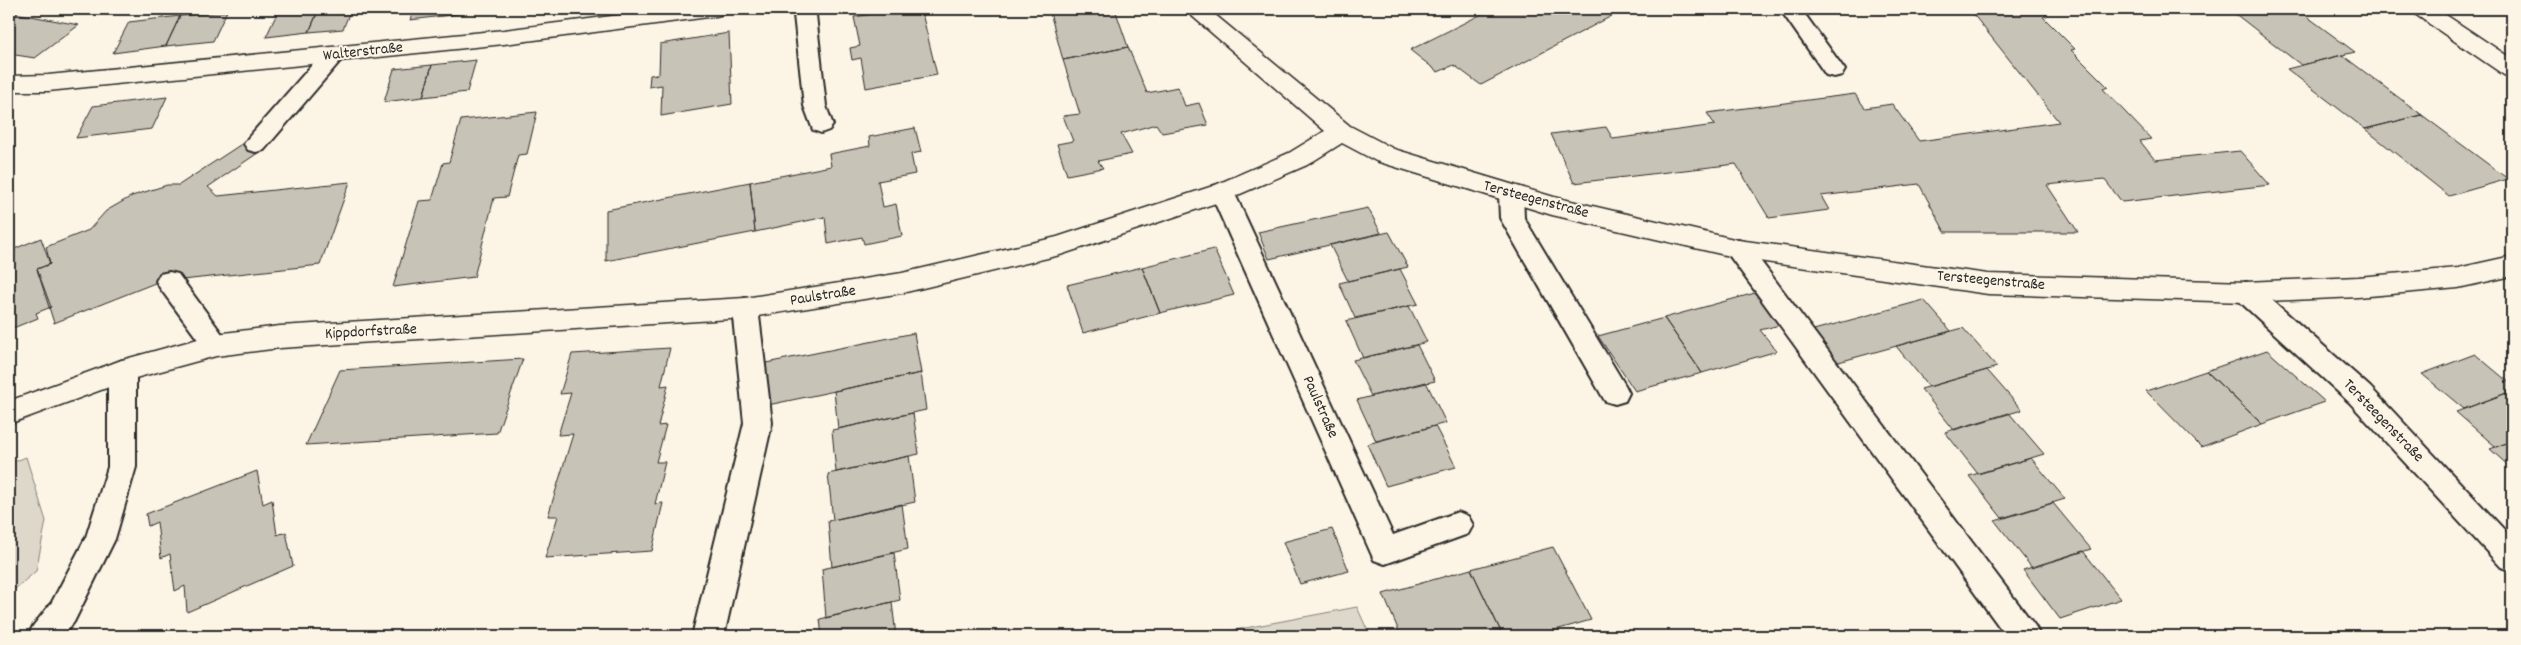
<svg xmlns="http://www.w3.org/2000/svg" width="2521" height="645" viewBox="0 0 2521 645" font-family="Dekko,sans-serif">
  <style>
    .green { fill: #ded8ca; stroke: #84827a }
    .building { fill: #c8c3b7; stroke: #2b2b2b }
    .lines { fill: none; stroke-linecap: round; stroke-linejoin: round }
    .lane-casing { stroke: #2b2b2b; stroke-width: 4 }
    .street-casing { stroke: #2b2b2b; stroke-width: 3 }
    .lane { fill: #fcf5e5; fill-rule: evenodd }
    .street { fill: #fcf5e5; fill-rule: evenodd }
    .labels { text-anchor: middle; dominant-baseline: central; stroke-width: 4; stroke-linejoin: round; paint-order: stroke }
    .street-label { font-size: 16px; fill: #2b2b2b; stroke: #fcf5e5 }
  </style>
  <rect width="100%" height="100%" fill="#fcf5e5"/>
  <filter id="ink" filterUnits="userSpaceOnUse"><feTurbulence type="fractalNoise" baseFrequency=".02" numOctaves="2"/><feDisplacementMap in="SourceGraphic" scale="10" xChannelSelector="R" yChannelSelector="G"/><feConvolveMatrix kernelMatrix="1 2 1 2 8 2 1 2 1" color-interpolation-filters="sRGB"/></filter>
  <g filter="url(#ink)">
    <path class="green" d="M26 457 46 521 36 571 9 594V464Z
      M1357 607 1370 636H1203Z"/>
    <path class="building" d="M279 9H319L309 32 266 37Z
      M319 9H351L343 29 309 32Z
      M414 9H453L451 15 410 20Z
      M453 9H491L451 15Z
      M904 9H921L937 75 866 88 861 58 852 60 850 48 860 46 854 17Z
      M1049 9H1115L1128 47 1063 60Z
      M1492 9H1625L1481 85 1454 65 1438 72 1410 50Z
      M1969 9H2040L2047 16 2043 17 2075 49 2071 50 2108 87 2103 89 2151 139 2140 141 2155 160 2240 151 2270 185 2122 202 2104 179 2047 185 2078 232H1945L1919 184 1821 196 1829 210 1769 218 1736 164 1574 183 1551 134 1606 127 1613 139 1715 125 1707 113 1855 94 1865 108 1892 104 1919 141 2059 122Z
      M2229 9H2297L2355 52 2301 65Z
      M227 11 213 41 166 46 180 16Z
      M9 12 79 25 35 58 9 54Z
      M180 16 166 46 113 53 129 22Z
      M729 33 732 104 661 116 662 85 649 87 650 75 659 74 660 44Z
      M1128 47 1147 93 1178 87 1185 106 1199 103 1208 125 1162 133 1156 124 1121 134 1132 154 1098 161 1103 168 1067 175 1057 144 1073 141 1063 116 1080 114 1063 60Z
      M2342 55 2422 115 2365 129 2287 69Z
      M476 60 467 92 423 97 432 65Z
      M432 65 423 97 384 102 394 69Z
      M167 97 152 129 76 138 93 106Z
      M537 112 527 154 518 155 507 197 494 198 474 277 393 287 419 201 432 200 443 163 449 162 461 120Z
      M2422 115 2508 179 2449 196 2365 129Z
      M915 128 921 152 911 154 915 174 878 181 883 207 896 204 902 236 864 244 862 237 828 244 825 217 755 232 750 182 831 166 829 154 870 146 869 137Z
      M243 143 268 146 208 187 218 196 350 182 320 265 155 283 54 323 37 269 50 264 46 247 89 230 106 211 132 196 167 185H179Z
      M750 182 755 232 606 261V210Z
      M1368 208 1381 233 1269 259 1258 232Z
      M1389 232 1408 267 1348 281 1330 245Z
      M41 238 50 264 37 269 51 307 36 313 38 318 13 328 12 323 9 324V251Z
      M1214 249 1234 295 1160 313 1142 267Z
      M1142 267 1160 313 1083 333 1067 285Z
      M1400 269 1418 304 1355 318 1339 283Z
      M1755 293 1780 325 1760 330 1777 351 1702 373 1664 318Z
      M1924 300 1951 331 1835 363 1810 331Z
      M1409 306 1427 342 1363 358 1346 321Z
      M1664 318 1702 373 1635 391 1598 336Z
      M1963 328 1997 367 1929 387 1896 346Z
      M914 333 921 373 768 405 766 363Z
      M1417 345 1435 381 1371 396 1353 360Z
      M670 348 661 386 668 385 658 426 666 425 656 462H665L655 504 663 503 652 551 545 558 558 516H548L573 434 558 435 571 393 560 394 572 354Z
      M2267 350 2325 402 2262 424 2206 371Z
      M2475 354 2512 385V391L2464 409 2422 374Z
      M523 359 497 433 306 445 340 370Z
      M1987 370 2022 410 1954 430 1921 389Z
      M2206 371 2262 424 2201 447 2146 391Z
      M921 373 926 410 838 429 834 391Z
      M1426 382 1446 423 1376 441 1357 400Z
      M2512 391V441L2496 447 2456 412Z
      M913 413 919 454 836 472 832 430Z
      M2009 413 2044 454 1978 474 1945 432Z
      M1435 426 1456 467 1386 486 1367 444Z
      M2512 441V469L2490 449Z
      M909 456 915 502 833 520 828 474Z
      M2031 458 2065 499 2002 518 1969 476Z
      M257 471 263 504 272 500 277 535 286 532 293 566 187 612 185 586 175 591 170 554 161 558 157 522 148 526 146 514Z
      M2053 503 2091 549 2032 568 1995 521Z
      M902 504 908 549 832 567 828 521Z
      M1332 529 1349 571 1300 584 1283 542Z
      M1553 547 1591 620 1534 636H1503L1471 569Z
      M2083 551 2121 599 2060 619 2023 570Z
      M894 553 900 600 826 618 822 569Z
      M1471 569 1503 636H1401L1383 594Z
      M892 602 896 636H822L820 619Z"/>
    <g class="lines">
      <g class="lane-casing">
        <path id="lane" d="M797 9H818L816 15 826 106 833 125 829 130 821 133 813 130 804 106 794 15Z
          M1780 9H1801L1845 70 1842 75 1834 77 1826 75Z
          M333 48 341 50 344 55 341 60 264 150 256 152 248 150 244 144 248 138 325 50Z
          M1222 184 1231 186 1234 192 1393 535 1458 512 1468 516 1473 525 1468 534 1385 564 1374 560 1210 192 1213 186Z
          M1511 186 1520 188 1523 194 1524 218 1625 385 1629 393 1625 401 1615 404 1605 401 1500 218 1499 194 1502 188Z
          M1738 240 1747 243 2035 626 2040 636H2006L1729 255 1725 249 1729 243Z
          M169 272 178 274 225 338 229 345 225 352 216 355 207 352 160 288 156 281 160 274Z
          M2246 282 2255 285 2370 387 2512 538V571L2501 567 2350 403 2237 299 2233 292 2237 285Z
          M745 298 754 301 758 308 772 423 724 636H692L744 423 732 308 736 301Z
          M122 360 132 364 136 371V467L115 539 74 622 63 636H28L33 626 52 602 86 537 108 467V371L112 364Z"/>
      </g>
      <g class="street-casing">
        <path id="street" d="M666 9H727L724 14 716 16 504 44 48 91H9V76L48 75 504 30Z
          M1184 9H1208L1350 126 1394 149 1554 197 1738 240 1988 274 2246 282 2358 277 2458 268 2512 256V276L2458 288 2358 297 2246 302 1988 294 1738 258 1552 215 1376 161 1342 143 1307 165 1231 198 1060 255 902 293 745 318 280 348 216 356 128 380 9 424V401L122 360 216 334 280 326 745 298 902 273 1057 237 1213 186 1289 153 1325 131Z
          M2412 9H2437L2512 59V77L2504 75 2415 14Z"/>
      </g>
      <use href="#lane" class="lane"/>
      <use href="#street" class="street"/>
    </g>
  </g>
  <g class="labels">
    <g class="street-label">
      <text transform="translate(363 52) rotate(-6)">Walterstraße</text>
      <text transform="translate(1536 200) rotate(15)">Tersteegenstraße</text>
      <text transform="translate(1991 281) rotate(5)">Tersteegenstraße</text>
      <text transform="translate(823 296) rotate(-9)">Paulstraße</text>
      <text transform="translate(371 332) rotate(-3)">Kippdorfstraße</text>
      <text transform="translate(1320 407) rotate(66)">Paulstraße</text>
      <text transform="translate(2383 421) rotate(46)">Tersteegenstraße</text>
    </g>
  </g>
  <rect width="2521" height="645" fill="none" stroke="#fcf5e5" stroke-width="30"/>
  <rect x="15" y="15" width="2491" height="615" fill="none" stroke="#2b2b2b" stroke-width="2" filter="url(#ink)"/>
</svg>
